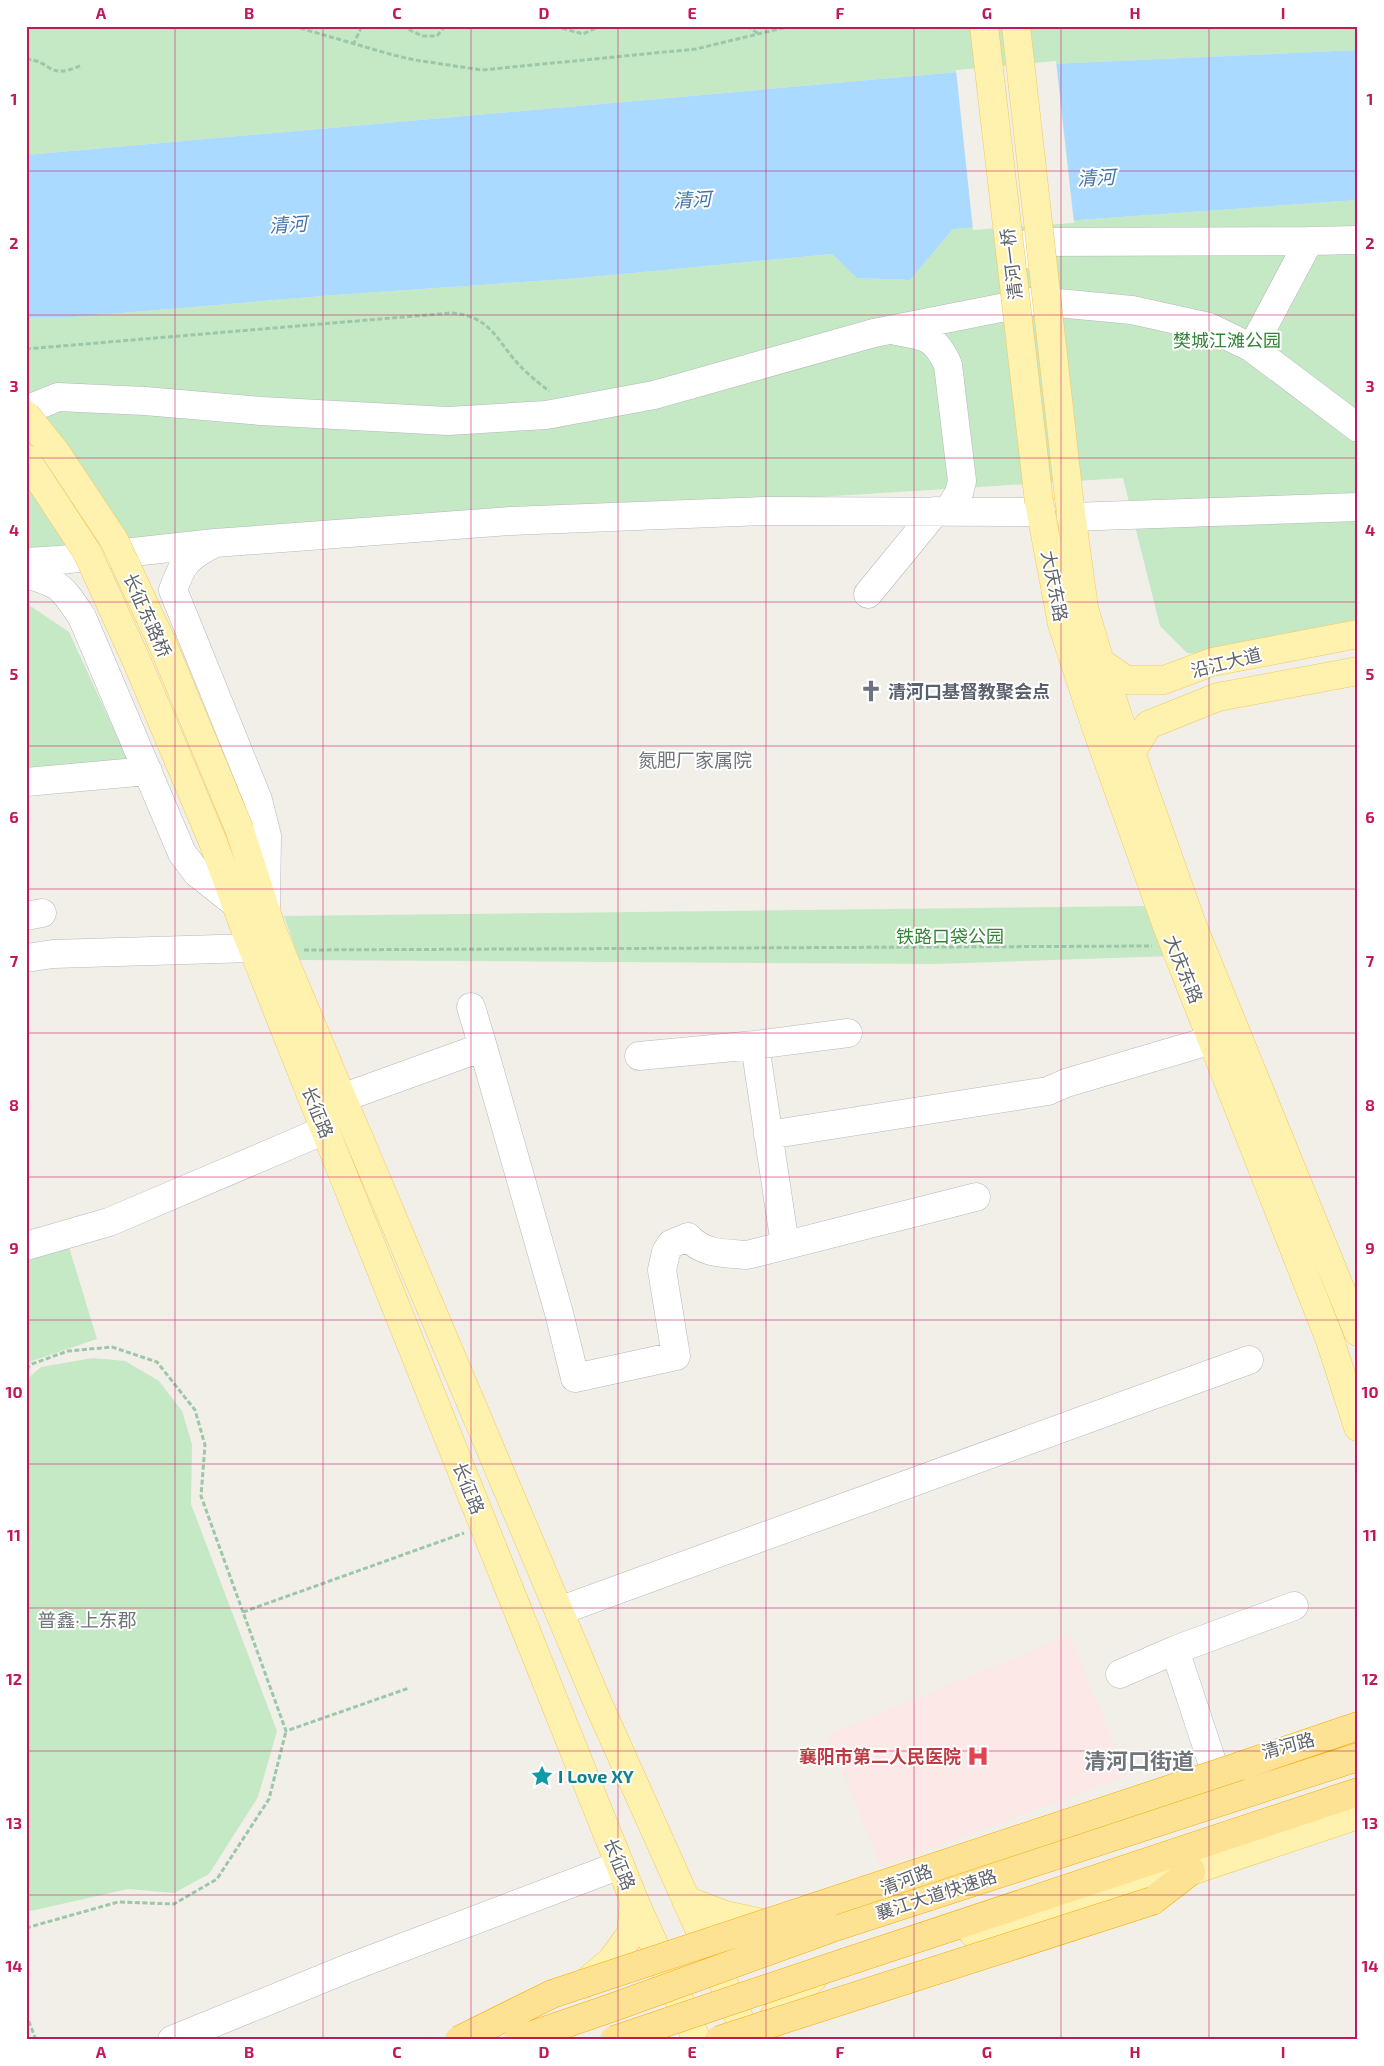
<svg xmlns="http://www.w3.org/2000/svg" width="1384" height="2066" viewBox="0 0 1384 2066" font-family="'Exo 2','Noto Sans SC',sans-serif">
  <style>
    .medical { fill: #fce8e6 }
    .green { fill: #c5e8c5 }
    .water { fill: #aadaff }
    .pier { fill: #f1efe8 }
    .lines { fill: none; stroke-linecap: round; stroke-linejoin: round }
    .minor-casing { stroke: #b5b8bc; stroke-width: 29 }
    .major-casing { stroke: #f2c960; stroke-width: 29 }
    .highway-casing { stroke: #f9ab00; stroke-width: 29 }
    .path { stroke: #9cc7a9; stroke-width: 3; stroke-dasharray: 5 2.5; stroke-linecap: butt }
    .minor { stroke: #fff; stroke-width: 28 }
    .major { stroke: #fff2af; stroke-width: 28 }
    .highway { stroke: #fde293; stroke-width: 28 }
    .major-bridge-casing { stroke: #f2c960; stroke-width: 29; stroke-linecap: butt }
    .highway-bridge-casing { stroke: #f9ab00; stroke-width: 29; stroke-linecap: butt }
    .major-bridge { stroke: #fff2af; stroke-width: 28 }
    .highway-bridge { stroke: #fde293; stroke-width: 28 }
    .grid { fill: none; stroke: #c2185b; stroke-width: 1; stroke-opacity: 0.55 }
    .labels { text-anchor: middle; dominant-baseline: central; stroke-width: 4; stroke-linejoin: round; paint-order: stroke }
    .street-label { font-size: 18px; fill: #5f6368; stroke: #fff }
    .park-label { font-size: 18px; fill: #348238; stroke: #fff }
    .worship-label { font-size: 18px; font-weight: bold; fill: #5b616d; stroke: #fff; text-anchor: start }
    .health-label { font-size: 18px; font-weight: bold; fill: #be3a42; stroke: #fff; text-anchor: end }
    .culture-label { font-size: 18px; font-weight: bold; fill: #0d838f; stroke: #fff; text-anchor: start }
    .water-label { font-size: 19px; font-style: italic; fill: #4174aa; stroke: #fff }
    .neighbourhood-label { font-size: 19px; fill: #70757a; stroke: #fff }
    .district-label { font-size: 22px; font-weight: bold; fill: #70757a; stroke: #fff }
    .neatline { fill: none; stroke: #c2185b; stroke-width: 2 }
    .grid-label { font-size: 16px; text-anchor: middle; font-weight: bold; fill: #c2185b }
  </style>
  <rect width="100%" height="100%" fill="#f1efe8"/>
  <path class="medical" d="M1069 1635 1127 1776 881 1867 828 1735Z"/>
  <path class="green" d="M26 26H1358V50L1050 64 26 155Z
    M1358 200V637L1225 656 1187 653 1160 626 1123 478 210 535 26 549V317H73L335 295 581 278 832 254 857 278 910 280 953 229Z
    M26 603 69 632 128 760 26 768Z
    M1154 906 1171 956 934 964 299 960 284 916Z
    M68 1244 97 1339 26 1363V1255Z
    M93 1358 125 1361 159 1381 182 1411 192 1444 191 1504 277 1731 258 1797 209 1874 174 1893 128 1889 26 1912V1380L41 1367Z"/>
  <path class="water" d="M1358 50V200L953 229 910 280 857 278 832 254 581 278 335 295 73 317H26V155L1050 64Z"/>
  <path class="pier" d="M1056 61 1074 223 973 230 956 70Z"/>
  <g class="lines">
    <g class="minor-casing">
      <path id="minor" d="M1032 255 1031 242 1309 241
        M896 331C925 336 935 336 948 365L962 481 959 493 948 511
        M1252 348 1309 241 1358 240
        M26 410 58 397 145 401 261 411 448 421 546 415 654 395 874 333 1036 301 1132 310 1209 327 1252 348 1358 428
        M1071 517 1358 507
        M213 544C187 558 183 562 173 590L258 800 267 836 266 906
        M26 562 60 560 215 543 511 521 765 511 1041 512
        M26 574C61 584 62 587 82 617L182 853 197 873 235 903
        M868 594 936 511
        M26 782 148 771
        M26 916 42 913
        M26 958 53 954 252 948
        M755 1045 785 1245
        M483 1047 559 1313 575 1378 676 1356 662 1270 666 1252 671 1244 688 1237C704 1255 725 1253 747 1255L976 1197
        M639 1056 755 1045 848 1033
        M342 1098 483 1047 471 1007
        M768 1135 1048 1091 1066 1083 1212 1040
        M26 1246 109 1222 325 1130
        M559 1611 1249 1360
        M1175 1650 1213 1765
        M1120 1674 1175 1650 1294 1606
        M172 2040 351 1967 620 1865"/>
    </g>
    <g class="major-casing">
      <path id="major" d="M1069 498 1084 608 1100 662 1119 719 1193 927 1358 1332
        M1039 502 1062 624 1096 727 1167 926 1330 1340 1358 1427
        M1100 662 1126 680H1164L1212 662 1358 634
        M1131 753 1148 725 1218 697 1358 671
        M240 831 273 933 350 1117 597 1701 749 2040
        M213 842 247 934 325 1130 634 1900 697 2040
        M686 1900 725 1915 776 1926
        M973 1933 1191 1871 1358 1815
        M584 1984 611 1961 631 1934 634 1900
        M764 2038C771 2011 794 1995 814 1977"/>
    </g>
    <g class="highway-casing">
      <path id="highway" d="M1240 1766 1358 1726
        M1152 1901 1191 1871
        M832 1928 1358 1757
        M846 1962 1358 1792"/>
    </g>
    <path class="path" d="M293 26 393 55 415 60 482 70 696 49 791 26
      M402 26 422 36H437L445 26
      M555 26 583 34 600 26
      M747 26 759 34
      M353 45 362 26
      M26 59C53 61 47 81 82 65
      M26 349 451 313C493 316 497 343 522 368 530 376 540 384 549 391
      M304 950 1152 946
      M26 1369 32 1364 68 1351 112 1347 157 1362 195 1410 205 1445 201 1496 286 1731 409 1688
      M243 1612 464 1533
      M26 1928 118 1902 174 1904 217 1879 269 1799 286 1731
      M26 2014 36 2040"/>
    <use href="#minor" class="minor"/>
    <use href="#major" class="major"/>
    <use href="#highway" class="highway"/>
    <g class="major-bridge-casing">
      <path id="major-bridge" d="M984 26 1039 502
        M1016 26 1069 498
        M26 415 55 451 114 540 163 645 240 831
        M26 459 87 552 138 664 213 842"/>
    </g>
    <g class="highway-bridge-casing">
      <path id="highway-bridge" d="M459 2040 552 1994 1240 1766
        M518 2040 614 2007 832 1928
        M614 2040 846 1962
        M719 2040 1152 1901"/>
    </g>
    <use href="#major-bridge" class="major-bridge"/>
    <use href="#highway-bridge" class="highway-bridge"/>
  </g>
  <path class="grid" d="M175 26V2040M323 26V2040M471 26V2040M618 26V2040M766 26V2040M914 26V2040M1061 26V2040M1209 26V2040M26 171H1358M26 315H1358M26 458H1358M26 602H1358M26 746H1358M26 889H1358M26 1033H1358M26 1177H1358M26 1320H1358M26 1464H1358M26 1608H1358M26 1751H1358M26 1895H1358"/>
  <defs>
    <g id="church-bare" transform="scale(1.725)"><path d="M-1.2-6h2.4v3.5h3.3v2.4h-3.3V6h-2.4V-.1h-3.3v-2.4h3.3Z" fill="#6b7280" stroke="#fff" stroke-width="2.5" paint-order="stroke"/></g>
    <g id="hospital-bare" transform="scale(1.725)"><path d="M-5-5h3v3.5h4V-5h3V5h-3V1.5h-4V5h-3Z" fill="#e0444e" stroke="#fff" stroke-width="2.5" paint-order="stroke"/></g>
    <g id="sight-bare" transform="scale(1.725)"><path d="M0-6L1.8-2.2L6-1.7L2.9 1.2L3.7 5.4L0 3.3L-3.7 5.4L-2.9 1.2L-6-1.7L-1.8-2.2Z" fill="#0f9aa8" stroke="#fff" stroke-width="2.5" paint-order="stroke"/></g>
  </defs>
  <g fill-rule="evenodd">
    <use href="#church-bare" x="871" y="691"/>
    <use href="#hospital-bare" x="978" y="1756"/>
    <use href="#sight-bare" x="542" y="1776"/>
  </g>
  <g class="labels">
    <g class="street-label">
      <text transform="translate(1011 264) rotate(-97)">清河一桥</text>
      <text transform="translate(1055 586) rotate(79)">大庆东路</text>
      <text transform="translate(148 615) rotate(66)">长征东路桥</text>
      <text transform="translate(1226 662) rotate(-14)">沿江大道</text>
      <text transform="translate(1184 969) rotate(68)">大庆东路</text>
      <text transform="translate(318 1112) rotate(68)">长征路</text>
      <text transform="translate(469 1488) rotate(68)">长征路</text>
      <text transform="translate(1288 1745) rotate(-15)">清河路</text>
      <text transform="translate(620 1864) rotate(68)">长征路</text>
      <text transform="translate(906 1879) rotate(-21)">清河路</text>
      <text transform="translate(936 1894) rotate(-18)">襄江大道快速路</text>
    </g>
    <g class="park-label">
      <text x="1227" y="340">樊城江滩公园</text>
      <text x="950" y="936">铁路口袋公园</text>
    </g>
    <g class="worship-label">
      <text x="888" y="691">清河口基督教聚会点</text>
    </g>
    <g class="health-label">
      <text x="961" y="1756">襄阳市第二人民医院</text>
    </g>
    <g class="culture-label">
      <text x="558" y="1776">I Love XY</text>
    </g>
    <g class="water-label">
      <text transform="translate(1096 177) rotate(-3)">清河</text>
      <text transform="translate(692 199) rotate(-3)">清河</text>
      <text transform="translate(288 224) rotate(-4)">清河</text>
    </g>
    <g class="neighbourhood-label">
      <text x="695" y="759">氮肥厂家属院</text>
      <text x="87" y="1619">普鑫·上东郡</text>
    </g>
    <g class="district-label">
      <text x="1139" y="1760">清河口街道</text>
    </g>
  </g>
  <rect width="1384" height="2066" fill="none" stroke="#ffffff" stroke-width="55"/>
  <rect x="28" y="28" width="1328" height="2010" class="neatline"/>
  <g class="grid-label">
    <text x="101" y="19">A</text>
    <text x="249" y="19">B</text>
    <text x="397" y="19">C</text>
    <text x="544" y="19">D</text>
    <text x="692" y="19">E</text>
    <text x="840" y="19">F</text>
    <text x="987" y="19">G</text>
    <text x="1135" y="19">H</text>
    <text x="1283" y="19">I</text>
    <text x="14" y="105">1</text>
    <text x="1370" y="105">1</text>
    <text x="14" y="249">2</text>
    <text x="1370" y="249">2</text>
    <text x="14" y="392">3</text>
    <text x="1370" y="392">3</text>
    <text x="14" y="536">4</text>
    <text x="1370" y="536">4</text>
    <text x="14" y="680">5</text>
    <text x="1370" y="680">5</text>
    <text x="14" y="823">6</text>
    <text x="1370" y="823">6</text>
    <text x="14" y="967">7</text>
    <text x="1370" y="967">7</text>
    <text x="14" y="1111">8</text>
    <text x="1370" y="1111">8</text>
    <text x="14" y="1254">9</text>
    <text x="1370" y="1254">9</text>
    <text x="14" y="1398">10</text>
    <text x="1370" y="1398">10</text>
    <text x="14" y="1541">11</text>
    <text x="1370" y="1541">11</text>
    <text x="14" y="1685">12</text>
    <text x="1370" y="1685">12</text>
    <text x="14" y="1829">13</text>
    <text x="1370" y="1829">13</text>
    <text x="14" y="1972">14</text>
    <text x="1370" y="1972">14</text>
    <text x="101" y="2058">A</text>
    <text x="249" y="2058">B</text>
    <text x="397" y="2058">C</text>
    <text x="544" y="2058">D</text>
    <text x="692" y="2058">E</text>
    <text x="840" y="2058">F</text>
    <text x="987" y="2058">G</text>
    <text x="1135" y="2058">H</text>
    <text x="1283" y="2058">I</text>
  </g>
</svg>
